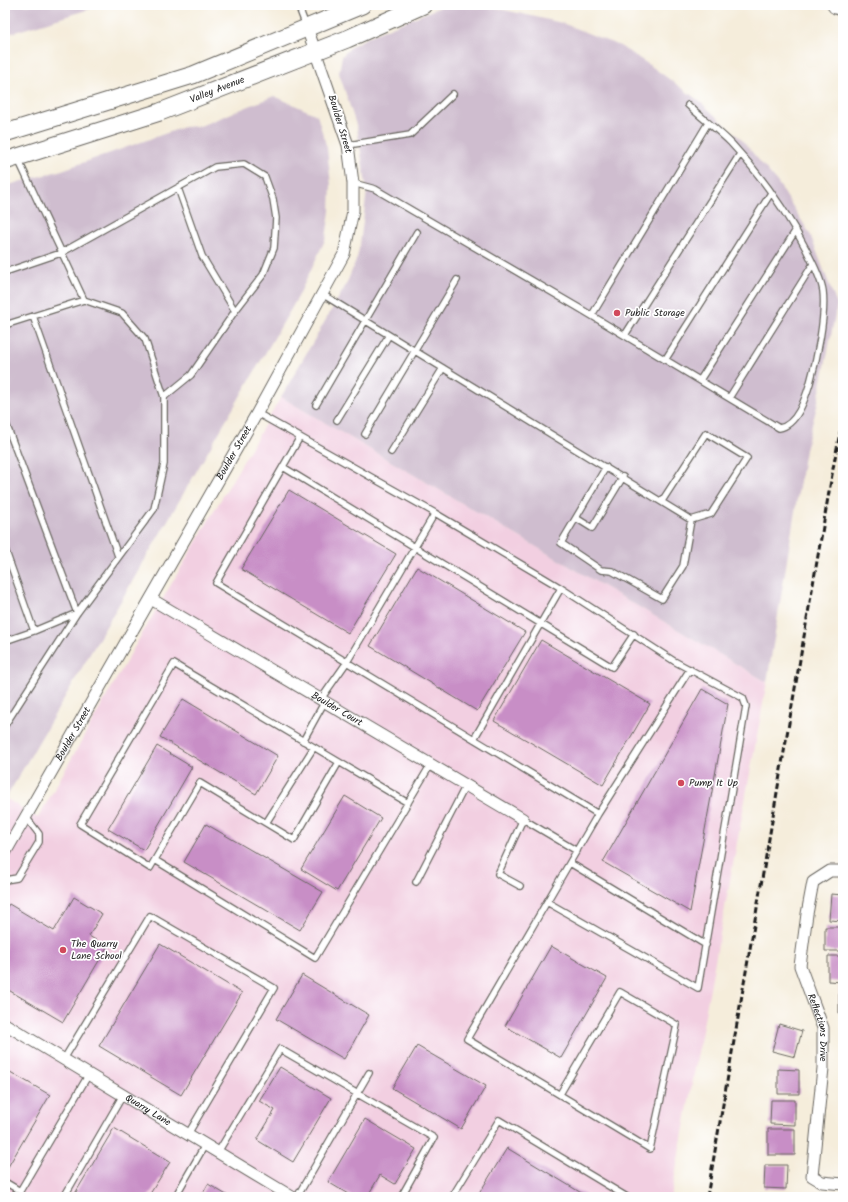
<svg xmlns="http://www.w3.org/2000/svg" width="848" height="1202" viewBox="0 0 848 1202" font-family="Kalam,sans-serif">
  <style>
    .built { fill: #f2cfe1 }
    .industrial { fill: #cfbdcf }
    .building { fill: #c88ec6 }
    .lines { fill: none; stroke-linecap: round; stroke-linejoin: round }
    .service-casing { stroke: #68655f; stroke-width: 8 }
    .minor-casing { stroke: #68655f; stroke-width: 13 }
    .primary-casing { stroke: #68655f; stroke-width: 19 }
    .service { stroke: #fff; stroke-width: 5.5 }
    .minor { stroke: #fff; stroke-width: 11 }
    .primary { stroke: #fff; stroke-width: 17 }
    .rail { stroke: #1c1c1c; stroke-width: 3; stroke-dasharray: 6 3; stroke-linecap: butt }
    .poi-dot { fill: #d1495b; stroke: #fff; stroke-width: 1.5 }
    .labels { text-anchor: middle; dominant-baseline: central; stroke-width: 3.5; stroke-linejoin: round; paint-order: stroke }
    .street-label { font-size: 10px; fill: #1c1c1c; stroke: #fff }
    .poi-label { font-size: 10px; fill: #1c1c1c; stroke: #fff; text-anchor: start }
  </style>
  <rect width="100%" height="100%" fill="#fff"/>
  <filter id="ink" filterUnits="userSpaceOnUse"><feTurbulence type="fractalNoise" baseFrequency=".025" numOctaves="2"/><feDisplacementMap in="SourceGraphic" scale="8" xChannelSelector="R" yChannelSelector="G"/><feConvolveMatrix kernelMatrix="1 2 1 2 8 2 1 2 1" color-interpolation-filters="sRGB"/></filter>
  <filter id="wash" filterUnits="userSpaceOnUse"><feTurbulence type="fractalNoise" baseFrequency=".012" numOctaves="4" result="noise"/><feDisplacementMap in="SourceGraphic" scale="16" xChannelSelector="R" yChannelSelector="G"/><feGaussianBlur stdDeviation="0.9" result="paint"/><feColorMatrix in="noise" values="0 0 0 0 0 0 0 0 0 0 0 0 0 0 0 0 0 1.4 0 .05"/><feComposite in="paint" operator="in"/></filter>
  <g filter="url(#wash)">
    <rect width="100%" height="100%" fill="#f5eddb"/>
    <path class="built" d="M281 397 767 682 671 1197H5V798L38 818 135 646Z"/>
    <path class="industrial" d="M5 5H103L5 35Z
      M445 5H472V7L496 8 562 23 620 46 651 66 698 100 741 139 778 183 810 234 837 305 817 406 805 450 767 682 281 397 346 285 357 258 360 244 367 191 357 128 339 73 342 56 352 46 370 36Z
      M274 96 317 115 327 148 331 185 330 211 326 238 298 297 6 798 5 186 62 170 184 127 200 126Z"/>
    <g id="blocks">
      <path class="building" d="M289 490 396 554 348 633 241 569Z
        M417 567 525 632 477 711 370 646Z
        M541 640 650 704 603 785 494 721Z
        M702 689 728 704 690 912 603 862Z
        M183 699 278 756 256 794 160 737Z
        M157 746 192 767 144 850 108 829Z
        M345 796 381 818 337 891 301 869Z
        M206 824 323 892 300 930 184 862Z
        M831 894 843 895V921L829 920Z
        M74 897 102 914 89 936 107 947 63 1022 5 988V910L9 904 54 931Z
        M825 927H843V951H825Z
        M160 944 242 993 181 1095 99 1046Z
        M551 946 607 978 561 1058 505 1026Z
        M828 956H843V982L828 981Z
        M302 975 369 1015 344 1059 276 1019Z
        M839 986H843V1013H839Z
        M779 1024 802 1031 795 1057 772 1051Z
        M417 1046 486 1086 461 1129 392 1088Z
        M280 1067 331 1098 293 1162 257 1140 275 1110 259 1101Z
        M5 1069 50 1095 5 1172Z
        M778 1069 799 1070V1094H778Z
        M771 1100H795V1125L770 1124Z
        M365 1119 416 1149 395 1184 380 1175 367 1197H353L328 1182Z
        M114 1128 170 1162 148 1197H73Z
        M768 1129H795V1155H768Z
        M507 1148 588 1197H477Z
        M765 1165H787L786 1189 764 1188Z
        M208 1184 230 1197H201Z"/>
    </g>
  </g>
  <g filter="url(#ink)">
    <use href="#blocks" fill-opacity="0" stroke="#68655f" stroke-width="1"/>
    <g class="lines">
      <g class="service-casing">
        <path id="service" d="M298 5 306 26
          M348 145 410 135 453 94
          M18 159 84 300
          M353 183 375 189 579 308 779 428C797 425 805 399 810 383 817 359 826 316 823 291 821 277 812 262 806 249 786 211 760 174 731 143 718 130 702 118 688 105
          M178 188 202 256 235 311
          M5 272 61 253 215 167 244 164 265 177 273 199 276 218 274 248 263 275 235 311 191 375 164 397
          M322 294 691 520 711 514 747 458 706 433 662 501
          M592 315 708 123
          M33 316 118 556
          M5 325 84 300 122 313 145 339 164 397V464L154 509 77 613 5 725
          M625 335 740 154
          M665 360 771 193
          M700 380 796 230
          M729 398 813 264
          M316 405 417 232
          M257 413 435 513 561 588 674 661 743 698 746 706 698 988 547 902
          M337 420 389 335
          M5 421 77 613 34 631 5 641
          M365 434 457 280
          M300 437 216 583 598 814
          M391 452 443 368
          M283 467 612 667 634 634
          M606 467 561 543 601 570 612 571 662 599 683 566 691 520
          M576 518 592 528 623 477
          M5 549 34 631
          M321 699 347 662 435 513
          M474 739 561 588
          M303 741 325 701
          M339 762 294 840 200 783 150 868 80 824 174 664 408 803
          M843 811V823
          M266 823 314 747
          M155 860 315 958 431 764
          M570 863 706 945
          M5 880 17 878 39 842V834L26 817
          M416 882 466 785
          M520 886 498 874 523 819 577 851
          M64 1059 150 916 274 988 188 1134
          M560 1094 620 992 677 1025 650 1149 467 1039 598 814 690 669
          M218 1152 280 1049 434 1138 401 1197
          M5 1182 20 1191 89 1074
          M64 1197 123 1095
          M175 1197 205 1145
          M297 1197 369 1073
          M452 1197 499 1120 627 1197"/>
      </g>
      <g class="minor-casing">
        <g id="minor">
          <path id="s1" d="M151 599 523 819"/>
          <path id="s2" d="M5 853 257 413 344 254 353 211V183L348 145 307 28"/>
          <path id="s3" d="M843 871H830L813 882 807 914 800 966 823 1028V1068L812 1176 822 1182 843 1184"/>
          <path id="s4" d="M5 1024 292 1197"/>
        </g>
      </g>
      <g class="primary-casing">
        <g id="primary">
          <path d="M836 5 843 7"/>
          <path d="M5 133 193 75 362 5"/>
          <path id="s5" d="M5 161 160 112 347 39 423 5"/>
        </g>
      </g>
      <use href="#service" class="service"/>
      <use href="#minor" class="minor"/>
      <use href="#primary" class="primary"/>
      <path class="rail" d="M707 1197 834 463 843 418"/>
    </g>
  </g>
  <g class="poi-dot">
    <circle cx="617" cy="313" r="4"/>
    <circle cx="681" cy="783" r="4"/>
    <circle cx="63" cy="950" r="4"/>
  </g>
  <g class="labels">
    <g class="street-label">
      <text stroke="none"><textPath href="#s5" startOffset="224">Valley Avenue</textPath></text>
      <text transform="translate(340 124) rotate(73)">Boulder Street</text>
      <text stroke="none"><textPath href="#s2" startOffset="461">Boulder Street</textPath></text>
      <text stroke="none"><textPath href="#s1" startOffset="216">Boulder Court</textPath></text>
      <text stroke="none"><textPath href="#s2" startOffset="137">Boulder Street</textPath></text>
      <text stroke="none"><textPath href="#s3" startOffset="183">Reflections Drive</textPath></text>
      <text stroke="none"><textPath href="#s4" startOffset="167">Quarry Lane</textPath></text>
    </g>
    <g class="poi-label">
      <text x="625" y="313">Public Storage</text>
      <text x="689" y="783">Pump It Up</text>
      <text x="71" y="944">The Quarry<tspan x="71" dy="12">Lane School</tspan></text>
    </g>
  </g>
  <rect width="848" height="1202" fill="none" stroke="#fff" stroke-width="20"/>
</svg>
